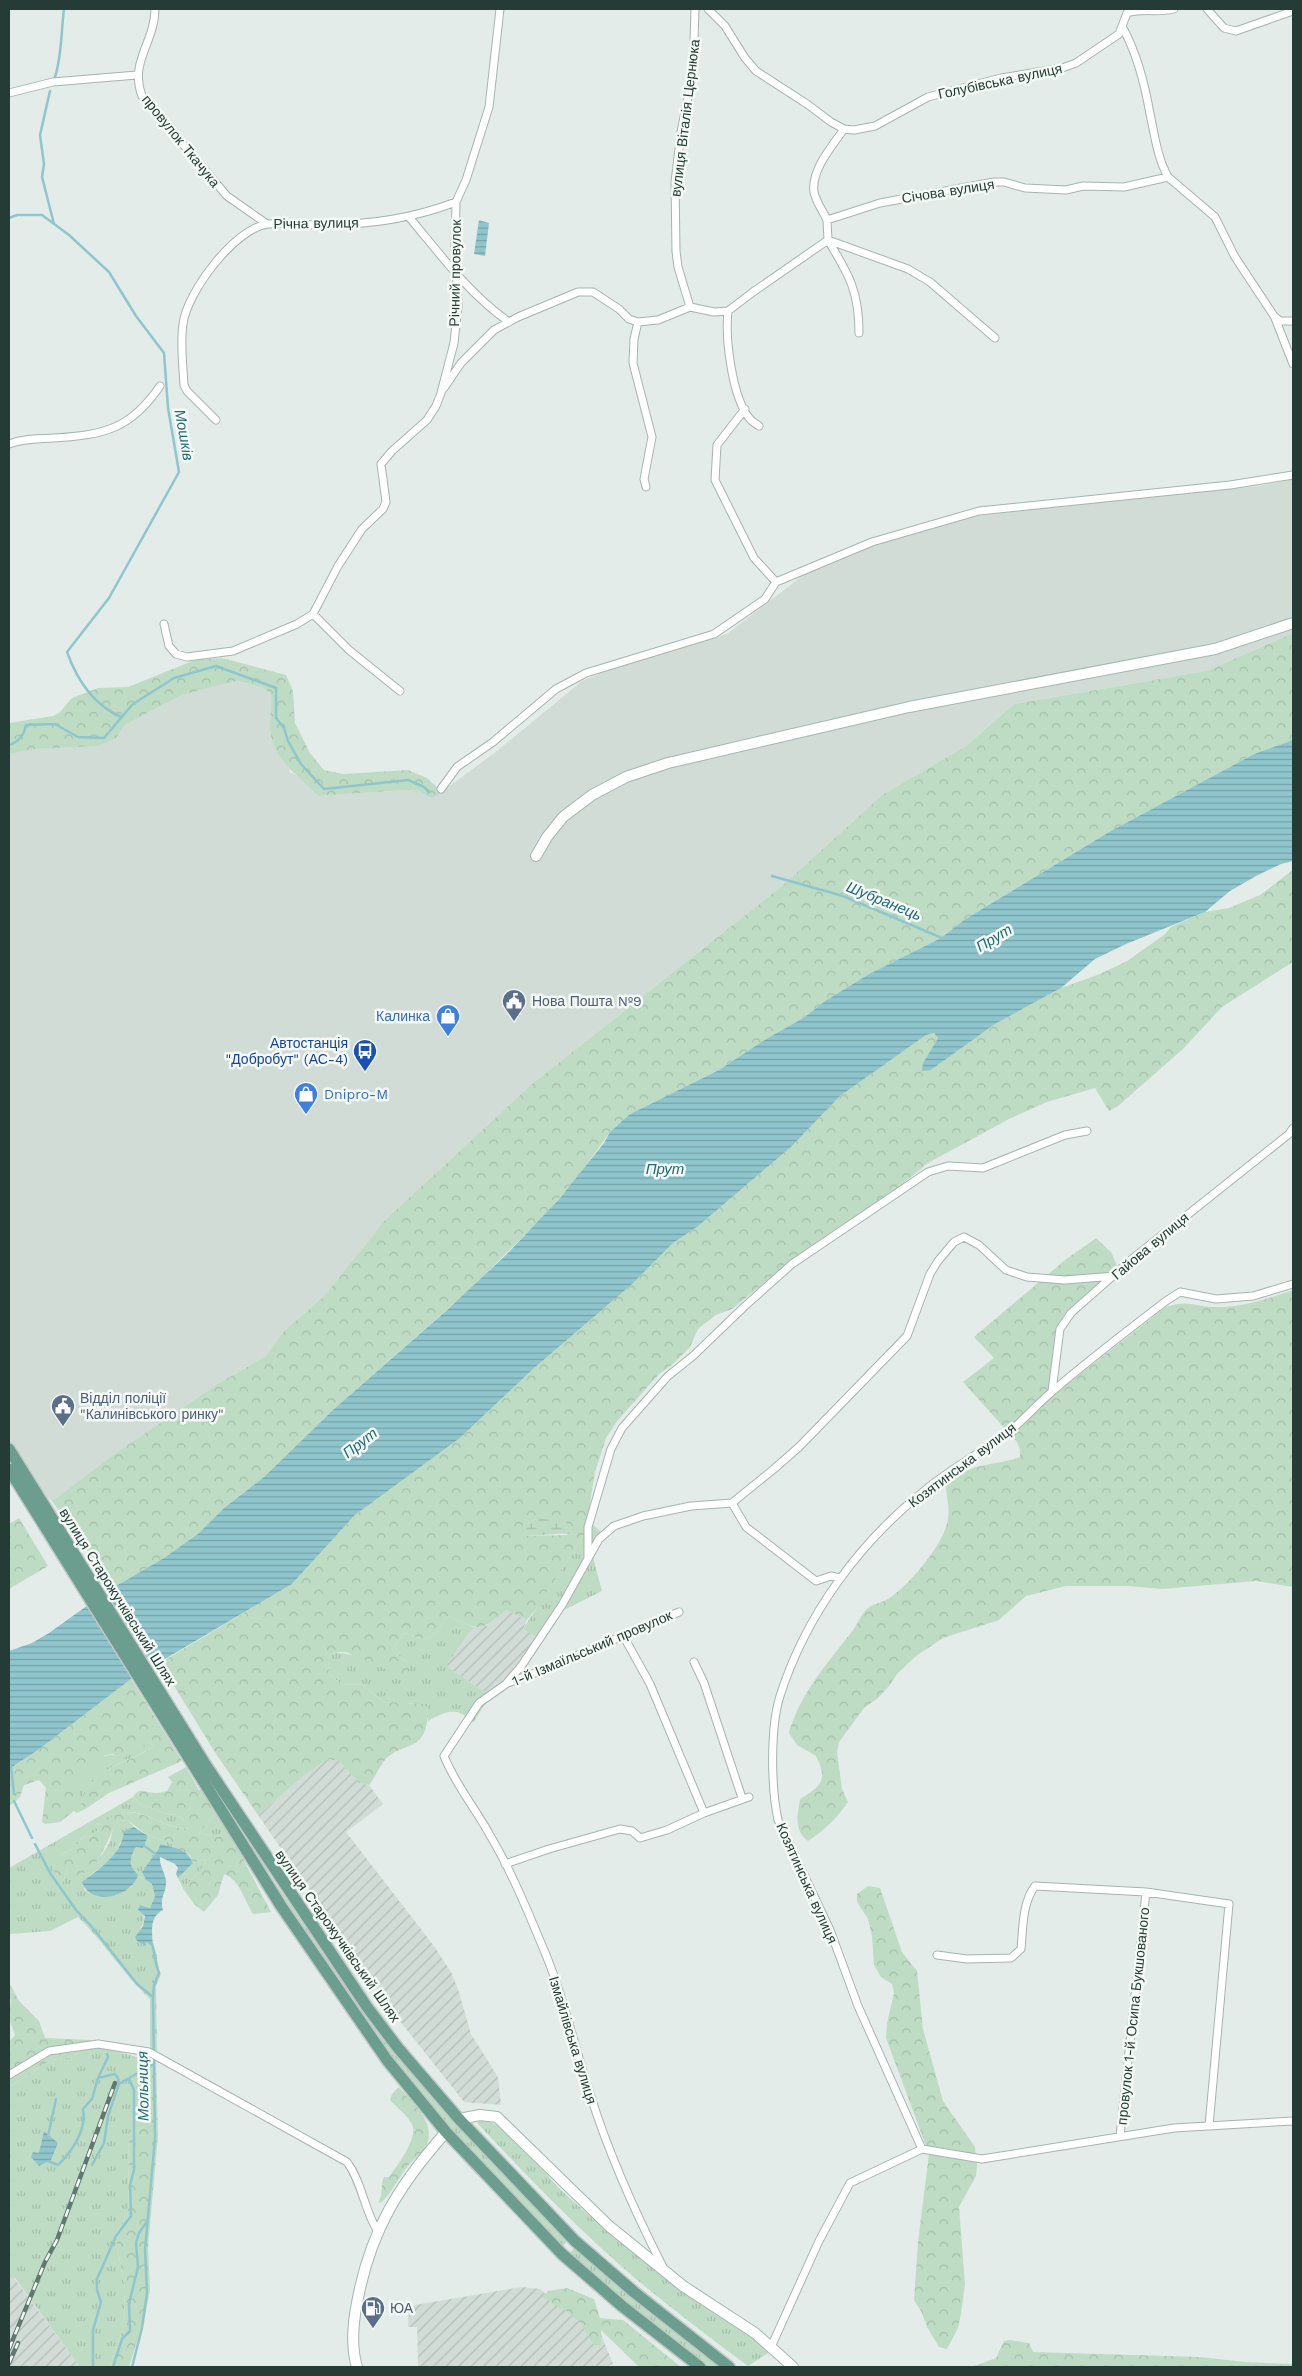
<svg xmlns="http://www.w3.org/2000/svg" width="1302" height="2376" viewBox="0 0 1302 2376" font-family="'Work Sans',sans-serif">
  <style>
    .built { fill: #d1dcd7 }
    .industrial { fill: url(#industrial-furrows) }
    .grass { fill: url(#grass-tufts) }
    .forest { fill: url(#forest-crowns); fill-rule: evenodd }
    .wetland { fill: url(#wetland-marsh) }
    .water { fill: url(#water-rules) }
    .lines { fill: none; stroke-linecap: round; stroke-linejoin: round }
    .stream { stroke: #8fc6cd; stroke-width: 2.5 }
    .street-casing { stroke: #a6b4af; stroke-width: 9 }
    .secondary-casing { stroke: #a2b7af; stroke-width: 12 }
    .primary-casing { stroke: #c2c8c6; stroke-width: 14 }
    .street { stroke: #fff; stroke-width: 7 }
    .secondary { stroke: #fff; stroke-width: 10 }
    .primary { stroke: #6b9e8f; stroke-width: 11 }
    .rail-casing { stroke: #5f7870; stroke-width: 4.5 }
    .rail { stroke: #f4f9f6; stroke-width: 2.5; stroke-dasharray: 8; stroke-linecap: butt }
    .labels { text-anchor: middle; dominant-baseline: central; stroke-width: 5; stroke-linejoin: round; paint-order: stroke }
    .street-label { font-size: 14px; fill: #243c35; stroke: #f4f9f6 }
    .service-label { font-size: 14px; fill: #4e5e75; stroke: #f4f9f6; text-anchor: start }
    .shop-label { font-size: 14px; fill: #366cbe; stroke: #f4f9f6; text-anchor: end }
    .transit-label { font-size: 14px; fill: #164399; stroke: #f4f9f6; text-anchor: end }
    .water-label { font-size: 15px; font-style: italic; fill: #226a74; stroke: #f4f9f6 }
  </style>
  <defs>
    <pattern id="industrial-furrows" width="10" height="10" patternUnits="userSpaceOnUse" patternTransform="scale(1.25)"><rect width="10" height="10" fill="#d1dcd7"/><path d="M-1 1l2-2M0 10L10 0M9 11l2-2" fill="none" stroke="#b3beb9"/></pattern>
    <pattern id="grass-tufts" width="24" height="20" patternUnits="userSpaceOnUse" patternTransform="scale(1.25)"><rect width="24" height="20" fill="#bedcc4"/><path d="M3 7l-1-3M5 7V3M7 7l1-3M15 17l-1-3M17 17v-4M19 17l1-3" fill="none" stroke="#a3bea9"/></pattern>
    <pattern id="forest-crowns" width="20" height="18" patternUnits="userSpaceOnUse" patternTransform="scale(1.25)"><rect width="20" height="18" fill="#bedcc4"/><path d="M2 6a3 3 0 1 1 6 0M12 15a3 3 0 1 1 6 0" fill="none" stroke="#a3bea9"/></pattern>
    <pattern id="wetland-marsh" width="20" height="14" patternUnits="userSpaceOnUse" patternTransform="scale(1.25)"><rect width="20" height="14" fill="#bedcc4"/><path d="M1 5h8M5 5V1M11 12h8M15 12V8" fill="none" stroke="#a3bea9"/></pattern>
    <pattern id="water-rules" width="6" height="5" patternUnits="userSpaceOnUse" patternTransform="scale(1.25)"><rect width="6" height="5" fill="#8fc6cd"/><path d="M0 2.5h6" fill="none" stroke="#75a2a7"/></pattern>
  </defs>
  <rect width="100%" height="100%" fill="#e3ece8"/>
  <path class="built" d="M1293 479V633L1206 671 1014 704 966 746 882 795 782 886 532 1084 385 1220 325 1295 283 1332 266 1356 219 1383 113 1455 52 1501 34 1487 9 1447V754L37 749 75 747 116 738 125 725 182 695 237 681 261 687 271 693 290 772 304 780 318 796 405 790 419 791 432 799 497 751 582 681 611 669 727 634 806 573 884 540 969 517 1079 504 1260 486Z"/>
  <path class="industrial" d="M506 1610 527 1620 523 1629 537 1637 517 1669 486 1693 446 1666 473 1627 487 1626Z
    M328 1759 339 1761 359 1783 369 1785 383 1804 346 1832 434 1946 451 1972 458 1989 471 2034 498 2077 501 2105 464 2102 392 2011 258 1815 305 1775Z
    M9 2278H14L80 2367H9Z
    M522 2287 540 2289 552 2299 597 2324 613 2364 605 2367H418L417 2327H408L409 2306Z"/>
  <path class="grass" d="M587 1520 606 1536 593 1557 602 1591 564 1610 517 1681 487 1701 473 1723C458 1706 446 1711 428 1721V1708L410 1703 398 1704 384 1702 362 1685 341 1684 329 1674 328 1659 334 1652 409 1664 392 1650 404 1633C433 1644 430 1638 448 1616L473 1627 446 1666 486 1693 517 1669 536 1637 523 1629 585 1533Z
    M150 1741 153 1747C124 1765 91 1767 81 1805L87 1808 77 1813 74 1811C78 1799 79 1792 74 1780 80 1774 101 1755 110 1755 114 1754 117 1757 121 1759Z
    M133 1797 140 1804 165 1813 177 1815 191 1825V1828C167 1832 146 1807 120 1813 109 1816 102 1828 93 1834 90 1836 85 1836 82 1838L75 1848 60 1855 55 1884 63 1882 67 1869 91 1868C97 1860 106 1851 110 1841 113 1831 112 1829 119 1820L129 1821 134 1827 124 1831 123 1837 113 1858 88 1877 84 1889C100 1902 115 1894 132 1887L130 1859 136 1847 144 1845 148 1836 170 1842 175 1848 160 1844 159 1848 142 1872 146 1880 152 1884 155 1896 150 1908 141 1905C146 1918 144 1925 135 1937L154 1946C158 1956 157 1965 161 1974L156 1986 157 2054 150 2050V1999C123 1974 104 1942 78 1917L50 1931 9 1934V1868Z
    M214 1808 230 1834H223L218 1837 199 1833 212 1818Z
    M230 1820 361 2003 358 2007H352Z
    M204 1859 206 1862C200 1873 190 1879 184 1890L178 1878 193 1863Z
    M364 2014H368L567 2240 562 2247 450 2129 361 2018Z
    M99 2046 147 2060V2126L129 2133 128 2214 115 2234 125 2289 124 2325 110 2367H80L15 2278H9V2087L51 2060 73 2057 83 2048Z
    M481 2120C512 2123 540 2170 562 2191 600 2226 641 2260 683 2290 712 2311 742 2329 770 2352L748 2366C697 2328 646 2290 600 2247 557 2208 517 2165 477 2123Z
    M573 2249H576L631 2296 723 2367H707L569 2255Z"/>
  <path class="forest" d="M1293 633V740L1254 754 1109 832 964 920 941 938 869 974 825 1001 805 1017 766 1039 719 1070 630 1114 610 1132 577 1178 539 1221 469 1290 334 1409 264 1477 224 1508 198 1535 164 1558 114 1587 52 1501 113 1455 219 1383 266 1356 283 1332 325 1295 385 1220 532 1084 782 886 882 795 966 746 1014 704 1206 671Z
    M222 658 286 675 293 691 295 723 310 753 324 770 343 774 408 770 427 778 442 792 432 799 419 791 405 790 318 796C300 776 278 765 271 736 268 722 273 707 271 693L261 687 237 681 182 695 125 725 116 738 98 746 37 749 9 754V723L53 716 59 713 72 698 98 688 128 687 195 660Z
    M1293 870V962L1222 1007 1183 1049 1118 1106 1109 1111 1095 1088 1047 1102 1011 1118 928 1163 896 1189 795 1258 732 1309 716 1315 698 1329 690 1347 673 1364 659 1374 618 1420 606 1438 595 1472 585 1533 539 1605 527 1620 506 1610C480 1633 480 1630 448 1616 430 1638 433 1644 404 1633L392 1650 409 1664 406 1672 397 1674 346 1652H334L328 1659 329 1674 341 1684 362 1685 384 1702 424 1704 428 1708C428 1756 403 1739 384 1761 379 1768 375 1777 369 1785L359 1783 339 1761 328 1759 305 1775 258 1815 216 1754 160 1663 292 1584 355 1515 460 1438 533 1369 632 1283 673 1243 697 1227 791 1147 840 1096 927 1034 934 1033 938 1038 923 1063 931 1070 995 1024 1061 988 1100 974 1127 961 1164 935 1171 927 1205 912 1229 908 1260 895ZM536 1519 568 1535 524 1536 522 1526Z
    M1096 1238 1111 1252 1118 1268 1066 1312 1056 1328 1051 1382 1057 1392 1166 1307C1190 1299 1194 1307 1216 1307 1241 1308 1270 1298 1293 1290V1587L1256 1581 1162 1589 1128 1586H1066L1026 1596 999 1620 943 1638 916 1656 897 1674 889 1686 878 1698 864 1708 839 1742 837 1753 842 1789 848 1802C837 1818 825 1830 808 1841 793 1831 798 1813 800 1799 822 1786 828 1780 816 1756L797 1745 789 1733C800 1693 828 1663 853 1630 858 1624 860 1616 865 1611 872 1603 880 1604 888 1599 909 1586 946 1542 948 1518 950 1507 946 1496 946 1484 965 1463 995 1466 1020 1457V1450L1017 1442 963 1382 994 1358 974 1337 1065 1260Z
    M19 1518 48 1566 9 1589V1524Z
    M131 1679 182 1761 109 1793 87 1808 81 1805C91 1766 124 1766 153 1747L150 1741 121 1760 113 1754 106 1755 74 1780 80 1790V1798L74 1811 60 1822 45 1824 42 1822 46 1788 39 1780 24 1785 20 1797 11 1805 9 1804V1769L38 1750Z
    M186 1767 199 1790 202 1789 215 1810 212 1818 199 1833 218 1837 223 1834H230L271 1912 253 1914C245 1901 239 1879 224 1874L218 1895 204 1912 195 1905 184 1890C190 1879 200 1873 206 1862L204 1859 193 1863 190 1855 175 1848 170 1842 148 1836 129 1821 119 1820C108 1834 99 1875 76 1875L73 1870 67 1869 63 1882 58 1887 55 1884 56 1875 53 1870 60 1855 75 1848 82 1838C85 1836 90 1836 93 1834 101 1828 106 1818 116 1814 144 1805 166 1832 191 1828V1825L177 1815 165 1813 140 1804 133 1797C141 1786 144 1793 155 1793 159 1793 163 1792 167 1791L172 1782 168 1777Z
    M868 1886 880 1888 902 1952 917 1971 923 2029 943 2101 975 2147 977 2165 976 2176 959 2207 965 2284 961 2314 958 2328 947 2349 939 2347 927 2327 922 2313 914 2300 918 2242 929 2154 886 2038 887 2023 894 1993 892 1984 881 1977 874 1965 872 1936 868 1919 857 1902V1894Z
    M9 1982 19 2001 39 2021 45 2038 91 2040 73 2057 51 2060 9 2087V2042L15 2035 9 2019 11 2000 9 1996Z
    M147 2060H156L158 2136 148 2247 150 2290 145 2316 129 2367H110L124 2325 125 2289 115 2234 128 2214 129 2133 147 2126Z
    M399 2087C411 2102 436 2121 427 2144 424 2152 412 2160 407 2167 398 2179 392 2192 382 2202L378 2203C384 2191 380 2186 384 2177H389C397 2166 419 2138 412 2124 408 2116 396 2107 390 2100L392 2094Z
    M567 2288 594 2299 600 2318 623 2320 681 2367H639L601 2330V2345H594L580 2322 566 2311 542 2297 548 2291Z
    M1010 2340 1029 2343 1033 2352 1200 2357 1245 2362 1293 2364V2367H971L996 2358 1004 2341Z"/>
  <path class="wetland" d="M536 1519C547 1519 570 1520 576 1530L574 1533 524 1536 519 1530 522 1526Z"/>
  <path class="water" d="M479 220 489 223 485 256 474 254Z
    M1293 740V861L1281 864 1256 876 1230 891 1205 912 1126 944 1095 959 1061 988 995 1024 931 1070 922 1071 923 1063 938 1038 934 1033 926 1035 840 1096 791 1147 697 1227 673 1243 632 1284 533 1369 460 1438 355 1515 292 1584 131 1679 38 1750 9 1769V1651L32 1643 49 1633 109 1590 164 1558 198 1534 224 1508 264 1477 334 1409 447 1310 507 1254 560 1198 604 1143 610 1132 630 1114 719 1070 766 1039 805 1017 825 1001 869 974 941 938 964 920 1109 832 1254 754Z
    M134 1827 148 1836 143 1848 136 1847C129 1860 128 1864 138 1875 132 1897 90 1907 82 1882 100 1868 121 1856 124 1831Z
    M160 1844C174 1848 187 1848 193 1863L178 1878 176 1874 178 1868 175 1864 160 1857C159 1866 165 1872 166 1881 167 1893 159 1896 163 1910 149 1917 152 1931 153 1947L146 1942V1946L137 1941 135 1937 143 1926 145 1916 138 1910 140 1905 150 1908 155 1896 152 1884 146 1880 142 1872 159 1848Z
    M44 2131 58 2143 51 2160 39 2166 31 2157 33 2152 39 2153Z"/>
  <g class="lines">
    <path class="stream" d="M55 77C62 55 61 32 64 9
      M50 91 40 135 44 164 42 177 54 224
      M9 218 17 215H42L69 235 109 272 136 316 164 353 168 408 179 472 109 598 67 652C77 680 94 705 121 717
      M9 745C19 742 24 735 26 725L55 724 78 737 104 738 132 705 144 697 174 678 216 666 276 688V718L284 728 288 741 301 764 324 789 408 780 424 787 429 792
      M772 876 843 896 942 938
      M11 1766 14 1794
      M14 1801 32 1838
      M35 1844 50 1873 76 1910 92 1927 137 1984 153 1997 155 2138 145 2250 147 2293 142 2328 132 2367
      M143 1845 157 1855
      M152 1944C155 1954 155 1964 159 1973L154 1985 153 1997
      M98 2078 108 2057 107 2054
      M119 2084 153 2064
      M48 2136 56 2099
      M48 2161 58 2165C72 2152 87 2129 83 2109L92 2099 98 2078 115 2074 118 2078 119 2084 108 2116 104 2143 92 2165
      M93 2367V2330L101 2302 97 2290V2279L116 2236 131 2216 130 2185 134 2170V2090L129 2079
      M113 2367 122 2339 130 2331 129 2304 138 2267 136 2243 139 2233 146 2223"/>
    <g class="street-casing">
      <path id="street" d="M155 9C155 42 129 62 142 96L227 196 267 224
        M695 9 693 73 681 132 675 182 676 251 678 267 690 307 714 312 728 311
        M708 9 725 26 745 58 756 71 807 104 831 122 844 129 854 130 875 126 928 97 1001 78 1062 68 1076 63 1119 34 1127 13C1143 8 1158 13 1174 9
        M1207 9 1224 28 1236 31 1293 11
        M1123 28C1137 54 1145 85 1150 114 1155 136 1157 157 1168 177
        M9 93 53 82 137 75
        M409 217C440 254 469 294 509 322
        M827 220C823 211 816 202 814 192 811 170 832 146 844 129
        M828 240 908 269 930 282 995 338
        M828 240C849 275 859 291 859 333
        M1275 318 1293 364
        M638 322 634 339 633 363 652 437 644 479 646 487
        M444 388 461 363 494 330 518 317 578 292H593L619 309 629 319 638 322 658 320 690 307
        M745 409 717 445 715 480 754 558 776 582
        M216 420 187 391 184 385C183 365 180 343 183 324 187 292 235 228 268 224 286 222 304 225 322 225 367 225 414 218 456 202
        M759 426C757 424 752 422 750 419 732 398 725 338 728 311L753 292 828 240 827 220 880 203 994 182H1004L1025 188 1066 190 1083 186 1124 187 1168 177 1215 217 1235 257 1274 316 1280 321H1293
        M9 444C24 438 39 439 54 438 104 435 131 429 160 386
        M313 614 349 650 400 691
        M164 624 169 646 176 654 187 657 233 651 297 624 313 614 338 566 362 529 383 509 386 502 381 464 392 451 427 420 436 406 441 393 454 343 458 306 455 247 456 202 466 180 489 107 500 9
        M441 789 457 767 493 742 556 689 586 673 714 634 765 599 776 582 872 542 979 511 1230 485 1293 475
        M1052 1391 1060 1329 1071 1313 1132 1259 1289 1134 1293 1128
        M732 1503 746 1527 816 1581 831 1576 840 1578
        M588 1559V1527L611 1449 622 1428 668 1376 693 1356 745 1306 792 1264 928 1172 948 1166 983 1168 1065 1135 1087 1131
        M624 1637 650 1684 704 1813
        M694 1662 704 1683 742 1798
        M508 1683 543 1670 679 1612
        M505 1864 549 1849 620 1829 632 1831 640 1838 667 1830 704 1813 749 1797
        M937 1955 967 1959 1011 1958 1021 1949C1023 1929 1022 1903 1035 1886L1146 1892 1229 1904 1209 2126
        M9 2075 49 2051 98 2044 149 2052 347 2162C362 2182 364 2209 377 2230
        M1120 2136 1146 1892
        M922 2149 858 2006 830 1930 778 1820C771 1787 770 1728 780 1696 806 1614 861 1540 929 1487 955 1466 986 1450 1012 1429 1027 1417 1039 1402 1054 1390 1090 1359 1128 1330 1166 1301L1180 1292 1216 1299 1253 1296 1293 1284
        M922 2149 982 2159 1174 2128 1293 2121
        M663 2267C635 2212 610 2157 591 2097 574 2046 563 1993 541 1943 526 1907 511 1871 491 1837 476 1809 456 1786 444 1756L479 1703 506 1684 522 1665 562 1605 599 1539 614 1526 643 1516 691 1506 732 1503 775 1468 799 1447 907 1336 930 1274 938 1261 954 1242 964 1237 979 1245 1006 1270 1027 1277 1065 1280 1115 1276
        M771 2347 819 2241 850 2183 922 2149"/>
    </g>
    <g class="secondary-casing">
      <path id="secondary" d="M536 856 547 837 563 817 592 795 626 777 668 763 909 707 1215 649 1293 623
        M459 2119 480 2115 497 2117 609 2226 683 2286 755 2333 793 2367
        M357 2367C351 2347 353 2323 357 2303 370 2231 399 2185 446 2132"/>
    </g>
    <g class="primary-casing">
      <path id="primary" d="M9 1449 205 1764 367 2007 398 2048 459 2119 575 2241 634 2292 729 2367
        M9 1469 281 1906 387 2060 446 2132 562 2254 622 2306 700 2367"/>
    </g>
    <use href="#street" class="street"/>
    <use href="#secondary" class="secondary"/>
    <use href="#primary" class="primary"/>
    <g class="rail-casing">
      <path id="rail" d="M9 2349 45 2262 57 2240 115 2083
        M9 2363 18 2343"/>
    </g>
    <use href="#rail" class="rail"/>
  </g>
  <defs>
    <g id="civic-pin" transform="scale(1.25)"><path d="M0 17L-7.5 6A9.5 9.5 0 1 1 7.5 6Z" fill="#5c6f8a" stroke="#f4f9f6"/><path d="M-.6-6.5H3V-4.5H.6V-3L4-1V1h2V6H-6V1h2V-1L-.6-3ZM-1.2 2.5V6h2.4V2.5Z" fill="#fff"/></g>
    <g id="shop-pin" transform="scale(1.25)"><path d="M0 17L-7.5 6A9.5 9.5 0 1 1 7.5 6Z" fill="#3f7fe0" stroke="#f4f9f6"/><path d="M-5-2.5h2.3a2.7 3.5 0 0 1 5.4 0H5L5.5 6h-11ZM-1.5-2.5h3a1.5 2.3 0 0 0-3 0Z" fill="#fff"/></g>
    <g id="bus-pin" transform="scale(1.25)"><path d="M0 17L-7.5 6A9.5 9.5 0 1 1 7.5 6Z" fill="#1a4fb4" stroke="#f4f9f6"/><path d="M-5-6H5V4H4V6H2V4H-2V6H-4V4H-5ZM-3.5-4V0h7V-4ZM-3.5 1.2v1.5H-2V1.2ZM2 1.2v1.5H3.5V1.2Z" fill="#fff"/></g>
    <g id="fuel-pin" transform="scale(1.25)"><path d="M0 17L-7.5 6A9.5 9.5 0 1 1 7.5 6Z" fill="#5c6f8a" stroke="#f4f9f6"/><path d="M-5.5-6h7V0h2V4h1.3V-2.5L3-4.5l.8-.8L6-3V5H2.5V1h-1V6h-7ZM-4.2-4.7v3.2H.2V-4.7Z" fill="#fff"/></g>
  </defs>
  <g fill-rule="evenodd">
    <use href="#civic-pin" x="514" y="1001"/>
    <use href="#shop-pin" x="448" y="1016"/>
    <use href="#bus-pin" x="365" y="1051"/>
    <use href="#shop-pin" x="306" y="1094"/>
    <use href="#civic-pin" x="63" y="1406"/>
    <use href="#fuel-pin" x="373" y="2308"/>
  </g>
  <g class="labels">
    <g class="street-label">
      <text transform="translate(1000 81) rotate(-12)">Голубівська вулиця</text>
      <text transform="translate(685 118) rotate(-83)">вулиця Віталія Цернюка</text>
      <text transform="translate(181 141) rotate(51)">провулок Ткачука</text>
      <text transform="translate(948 191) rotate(-9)">Січова вулиця</text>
      <text transform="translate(316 223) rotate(-1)">Річна вулиця</text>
      <text transform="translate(455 273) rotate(-89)">Річний провулок</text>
      <text transform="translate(1150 1246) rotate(-40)">Гайова вулиця</text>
      <text transform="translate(962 1465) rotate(-37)">Козятинська вулиця</text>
      <text transform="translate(118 1597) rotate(58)">вулиця Старожучківський Шлях</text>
      <text transform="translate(592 1648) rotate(-23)">1-й Ізмаїльський провулок</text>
      <text transform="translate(807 1883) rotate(66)">Козятинська вулиця</text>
      <text transform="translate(338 1936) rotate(55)">вулиця Старожучківський Шлях</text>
      <text transform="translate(1133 2016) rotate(-84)">провулок 1-й Осипа Букшованого</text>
      <text transform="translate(573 2040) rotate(73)">Ізмайлівська вулиця</text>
    </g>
    <g class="service-label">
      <text x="532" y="1001">Нова Пошта №9</text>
      <text x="80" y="1398">Відділ поліції<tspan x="80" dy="16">"Калинівського ринку"</tspan></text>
      <text x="390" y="2308">ЮА</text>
    </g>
    <g class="shop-label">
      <text x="430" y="1016">Калинка</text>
      <text x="324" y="1094" text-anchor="start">Dnipro-M</text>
    </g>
    <g class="transit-label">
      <text x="348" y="1043">Автостанція<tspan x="348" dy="16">"Добробут" (АС-4)</tspan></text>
    </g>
    <g class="water-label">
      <text transform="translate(184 435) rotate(80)">Мошків</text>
      <text transform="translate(884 901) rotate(22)">Шубранець</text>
      <text transform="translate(994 938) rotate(-31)">Прут</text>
      <text x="665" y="1169">Прут</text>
      <text transform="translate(360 1443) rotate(-38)">Прут</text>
      <text transform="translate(143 2086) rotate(-91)">Мольниця</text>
    </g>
  </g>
  <rect width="1302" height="2376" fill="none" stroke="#243c35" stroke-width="20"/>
</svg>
